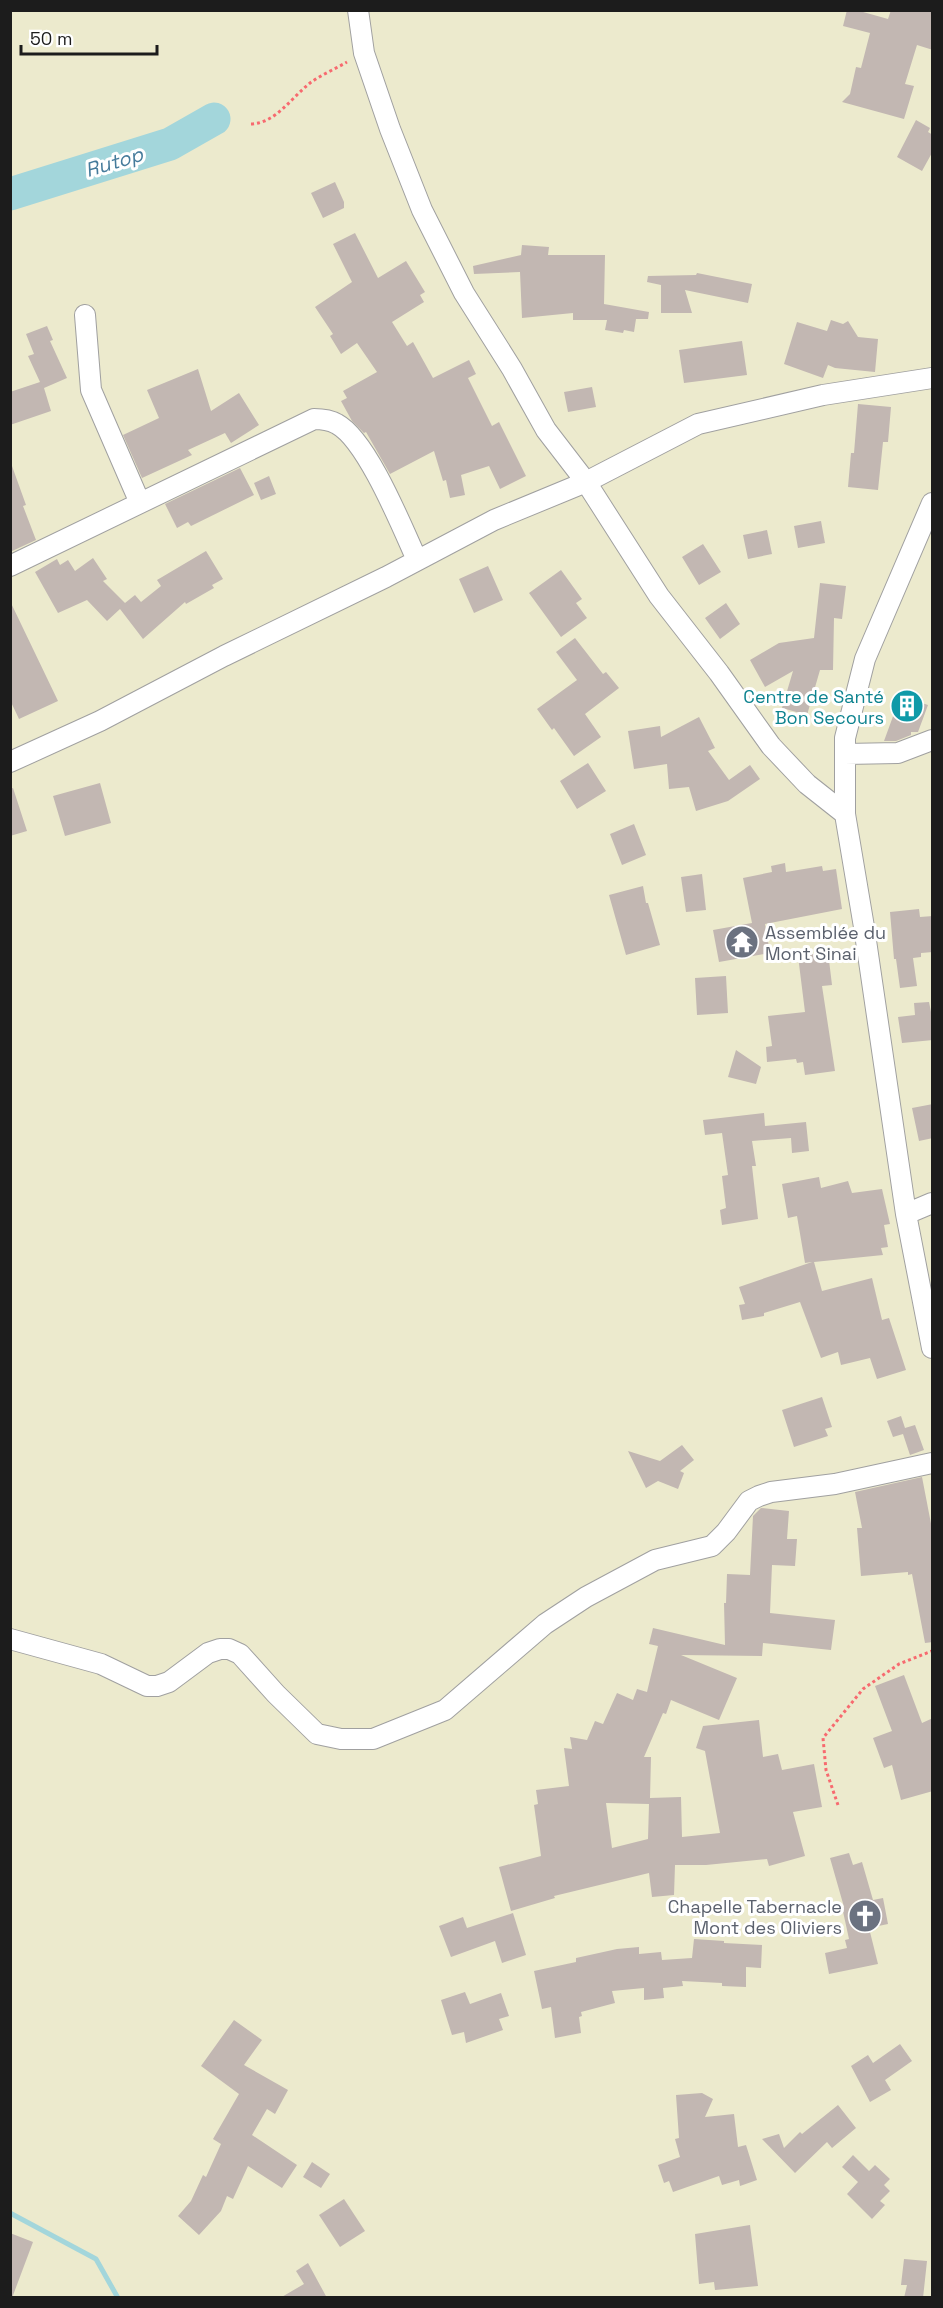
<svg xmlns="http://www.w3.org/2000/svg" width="943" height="2308" viewBox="0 0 943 2308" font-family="'Space Grotesk',sans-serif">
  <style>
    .farmland { fill: #eceacd }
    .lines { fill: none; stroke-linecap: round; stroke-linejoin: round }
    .stream { stroke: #a3d6db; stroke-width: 5 }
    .river { stroke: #a3d6db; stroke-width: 33 }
    .building { fill: #c2b7b2; fill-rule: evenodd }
    .minor-casing { stroke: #a0a0a0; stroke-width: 22 }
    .path { stroke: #f76a6f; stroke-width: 3; stroke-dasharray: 3 3; stroke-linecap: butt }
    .minor { stroke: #fff; stroke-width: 20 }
    .labels { text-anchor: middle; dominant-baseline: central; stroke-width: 6; stroke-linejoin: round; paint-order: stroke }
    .culture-label { font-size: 18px; fill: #0d838f; stroke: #fff; text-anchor: end }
    .worship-label { font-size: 18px; fill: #5b616d; stroke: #fff; text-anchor: start }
    .water-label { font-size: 20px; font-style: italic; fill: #457b9b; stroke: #fff }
  </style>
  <rect width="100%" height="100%" fill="#eee8e2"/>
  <path class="farmland" d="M11 11H932V2297L11 2298Z"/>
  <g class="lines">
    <path class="stream" d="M10 2213 96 2259 118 2298"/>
    <path class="river" d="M10 194 170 144 214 119"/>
  </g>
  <path class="building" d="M847 10H856L888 19 891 10H933V50L917 45 905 84 914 86 904 119 842 102 850 94 856 67 861 68 870 33 843 26Z
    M916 120 930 128 928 132 933 135V151L922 171 897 157Z
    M335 182 344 202V208L323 218 311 193Z
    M355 233 378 278 406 261 425 292 420 295 424 302 392 322 407 346 413 342 433 378 469 360 476 374 468 378 492 426 499 422 526 476 500 489 489 466 461 475 465 495 450 498 446 480 443 481 434 451 390 474 366 432 364 433 352 421 341 401 347 398 343 391 377 372 357 343 341 354 330 336 333 334 315 307 352 282 333 244Z
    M522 245 549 247 548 255H605L604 304 649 312 648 319H636L634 332 624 330 623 333 605 330 607 320H573V313L522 318 520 272 474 274 473 266 521 255Z
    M697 273 752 284 748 303 685 290 692 313H661V285L647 282 648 276 696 275Z
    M831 320 843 324 848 321 858 337 878 339 875 372 835 368 828 365 823 378 784 364 797 322 827 331Z
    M47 326 53 340 50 341 67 378 44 388 51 411 10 425V392L40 382 28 356 34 354 26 334Z
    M742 341 747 375 684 383 679 350Z
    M198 369 211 411 239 393 259 425 231 443 225 433 188 450 192 455 142 478 123 435 159 418 147 390Z
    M592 387 596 407 568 412 564 392Z
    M858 404 891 407 888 442H883L878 490 848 487 851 453H854Z
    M10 466H12L26 505 23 506 36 540 10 552Z
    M240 468 254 495 191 526 188 522 177 528 165 504Z
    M269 476 276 494 261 500 254 483Z
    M821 521 825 543 798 548 794 526Z
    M767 530 772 554 748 559 743 535Z
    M703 544 721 572 699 585 682 557Z
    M206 551 223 579 212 585 214 588 186 604 185 602 143 639 120 609 107 621 87 600 58 613 35 572 57 559 60 565 68 560 75 571 93 558 107 579 103 581 125 603 135 595 141 602 161 586 157 580Z
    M488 566 503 600 474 613 459 579Z
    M561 570 582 599 576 603 587 618 561 637 529 593Z
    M820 583 846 586 842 619 834 618 833 670H820L807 715 782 708 793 671 765 687 750 660 779 643 814 638Z
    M10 601 58 701 19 719 10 700Z
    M726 603 740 624 720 639 705 618Z
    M575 638 603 674 606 672 619 688 585 714 601 737 574 756 554 728 552 730 537 709 577 680 556 652Z
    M903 689 921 696 919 702 928 705 918 732H911V735L896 741H884Z
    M699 717 715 748 708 751 729 780 750 765 760 779 728 801 696 811 689 787 669 789 667 764 634 769 628 731 660 726 661 737Z
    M588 763 606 791 577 809 560 781Z
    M100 783 111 823 65 836 53 796Z
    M13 788 27 831 10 836V789Z
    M634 824 646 855 622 865 610 834Z
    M785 863 786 872 822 866 823 871 836 869 842 909 765 924 770 953 719 962 713 930 752 923 743 878 772 872 771 866Z
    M702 874 706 910 686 912 681 877Z
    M643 886 646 903H648L660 945 626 955 609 895Z
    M919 909 920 917 933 916V952L921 953V957L913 958 917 986 900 988 896 959H894L890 912Z
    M828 952 832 985 822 986 835 1071 805 1075 803 1062 797 1063 796 1059 767 1062 766 1047 772 1046 768 1016 805 1012 798 956Z
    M726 976 728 1013 697 1015 695 978Z
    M929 1002 933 1022V1040L902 1043 898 1017 915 1015 914 1003Z
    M736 1050 761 1067 756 1084 728 1077Z
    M933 1104V1138L919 1141 912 1108Z
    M764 1113 765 1126 806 1122 809 1151 792 1153 791 1138 752 1141 756 1166H752L758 1219 722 1225 720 1210 726 1208 722 1176 728 1175 722 1133 705 1135 703 1120Z
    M819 1177 821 1188 848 1181 852 1193 882 1189 890 1224 884 1225 888 1247 881 1248 883 1255 814 1262 822 1291 872 1278 882 1320 889 1318 906 1370 877 1379 870 1358 841 1365 838 1352 821 1358 800 1302 764 1313V1316L742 1320 739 1305 745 1304 739 1287 812 1262 805 1263 797 1216 788 1218 782 1184Z
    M822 1397 832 1427 825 1429 828 1436 794 1447 782 1410Z
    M901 1416 905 1428 915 1425 924 1450 910 1455 903 1434 893 1437 887 1421Z
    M682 1445 694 1460 680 1471 684 1473 678 1489 658 1481 646 1488 628 1451 660 1461Z
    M922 1477 933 1534V1642L925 1643 912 1574 908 1575V1572L861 1576 857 1528H862L855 1492Z
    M761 1508 789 1511 787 1539H797L795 1566 772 1565 770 1613 835 1620 831 1650 763 1643 762 1656 681 1655 737 1678 719 1720 671 1700 666 1714 663 1713 644 1757H651L650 1798 681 1797 682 1837 720 1833 705 1751 696 1748 703 1726 759 1720 763 1757 778 1754 782 1770 814 1764 822 1807 793 1812 805 1856 769 1866 767 1859 706 1865H675L674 1895 652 1897 649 1873 554 1896 555 1898 511 1911 499 1867 541 1856 534 1805 538 1804 536 1790 569 1786 564 1748 572 1749 570 1737 587 1740 595 1721 603 1724 617 1693 633 1700 637 1689 647 1692 658 1646 649 1644 653 1628 725 1645 724 1603H726L727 1574 750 1575 753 1516ZM606 1803 649 1804 648 1839 612 1848Z
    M904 1675 922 1723 933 1718V1791L901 1800 892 1765 884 1768 873 1738 892 1731 875 1686Z
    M849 1853 853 1865 862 1862 873 1900 883 1898 888 1924 869 1928 878 1964 829 1974 825 1953 847 1948 845 1940 849 1939 842 1907H844L830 1858Z
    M513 1913 526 1955 502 1963 495 1941 451 1957 439 1926 463 1917 467 1928Z
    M694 1939 724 1941V1943L762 1945 761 1968 746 1967V1987L722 1986V1983L682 1981 683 1986 663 1988 664 1998 644 2000V1988L612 1991 615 2003 581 2012 582 2016 579 2017 581 2033 555 2038 551 2007 542 2009 534 1971 576 1962V1958L617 1949 639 1947V1954L661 1952 662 1960 692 1958Z
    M465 1992 470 2004 501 1993 509 2016 499 2019 503 2030 466 2043 464 2032 452 2035 441 2000Z
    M234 2020 262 2040 244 2065 288 2090 275 2114 267 2109 252 2135 297 2165 282 2188 248 2166 233 2199 227 2196 221 2211 199 2235 178 2216 191 2201 203 2175 206 2177 221 2144 213 2139 239 2094 201 2066Z
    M900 2044 912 2061 885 2080 891 2090 870 2102 851 2066 868 2055 873 2063Z
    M702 2093 713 2099 705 2117 734 2114 738 2147 746 2145 757 2180 740 2186 739 2180 722 2185 719 2176 673 2192 669 2181 664 2183 658 2165 680 2157 675 2139 679 2138 676 2095Z
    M838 2105 856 2128 832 2148 827 2142 795 2173 762 2139 779 2134 784 2148 800 2132 802 2134Z
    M853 2155 869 2171 875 2165 890 2179 884 2185 890 2191 880 2201 885 2205 872 2219 847 2194 858 2182 842 2167Z
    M312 2162 330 2174 321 2188 303 2177Z
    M344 2199 365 2231 340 2247 319 2215Z
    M750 2225 758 2286 715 2290 714 2282 699 2284 695 2234Z
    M10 2233 33 2242 12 2298H10Z
    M904 2259 927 2261 923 2298H904L907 2285H901Z
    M308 2263 327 2298H280L304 2284 296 2271Z"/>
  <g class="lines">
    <g class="minor-casing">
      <path id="minor" d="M358 10 364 53 390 129 422 210 464 293 512 369 546 430 586 482 659 596 719 673 771 746 807 784 845 814
        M85 315 91 390 140 503
        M932 503 865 659 845 738V814L864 927 906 1214 932 1348
        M10 566 314 419C322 419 330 420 337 424 367 440 402 527 417 560
        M845 754 898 753 932 740
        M10 762 100 721 224 656 386 577 494 520 586 482 698 424 823 395 932 378
        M906 1214 932 1203
        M10 1639 101 1664 147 1686H157L169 1682 208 1653 220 1649H229L240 1654 276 1694 317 1734 341 1739H373L445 1710 545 1624 586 1597 655 1560 712 1546 726 1532 749 1501 759 1496 771 1492 835 1484 932 1463"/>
    </g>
    <path class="path" d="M251 124C276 123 291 98 310 83 321 75 335 69 347 62
      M838 1805 826 1770 823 1738 863 1689 899 1664 932 1651"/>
    <use href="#minor" class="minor"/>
  </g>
  <defs>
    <g id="building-disc" transform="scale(1.725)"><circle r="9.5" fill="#0f9aa8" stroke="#fff"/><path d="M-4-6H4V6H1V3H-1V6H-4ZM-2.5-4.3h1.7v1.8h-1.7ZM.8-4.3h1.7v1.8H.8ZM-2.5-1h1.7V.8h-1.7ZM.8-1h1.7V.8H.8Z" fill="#fff"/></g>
    <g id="temple-disc" transform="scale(1.725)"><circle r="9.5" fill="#6b7280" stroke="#fff"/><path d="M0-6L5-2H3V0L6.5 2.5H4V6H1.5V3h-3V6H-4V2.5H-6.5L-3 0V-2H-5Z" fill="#fff"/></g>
    <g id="church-disc" transform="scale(1.725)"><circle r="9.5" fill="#6b7280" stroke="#fff"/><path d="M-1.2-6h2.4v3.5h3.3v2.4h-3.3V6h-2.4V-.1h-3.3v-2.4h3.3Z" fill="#fff"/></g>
  </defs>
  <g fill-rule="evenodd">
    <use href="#building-disc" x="907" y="706"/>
    <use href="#temple-disc" x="742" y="942"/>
    <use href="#church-disc" x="865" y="1916"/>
  </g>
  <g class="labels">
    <g class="culture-label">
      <text x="884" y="696">Centre de Santé<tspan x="884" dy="21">Bon Secours</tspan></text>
    </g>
    <g class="worship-label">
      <text x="765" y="932">Assemblée du<tspan x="765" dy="21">Mont Sinai</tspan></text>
      <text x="842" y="1906" text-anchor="end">Chapelle Tabernacle<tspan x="842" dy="21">Mont des Oliviers</tspan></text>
    </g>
    <g class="water-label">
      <text transform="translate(114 162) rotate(-17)">Rutop</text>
    </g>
  </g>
  <rect width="943" height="2308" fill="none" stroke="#1c1c1c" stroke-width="24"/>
  <path d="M21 45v9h136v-9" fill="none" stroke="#1c1c1c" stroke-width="3"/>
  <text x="30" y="45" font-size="18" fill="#1c1c1c" stroke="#ffffff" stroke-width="4.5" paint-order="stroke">50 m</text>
</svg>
